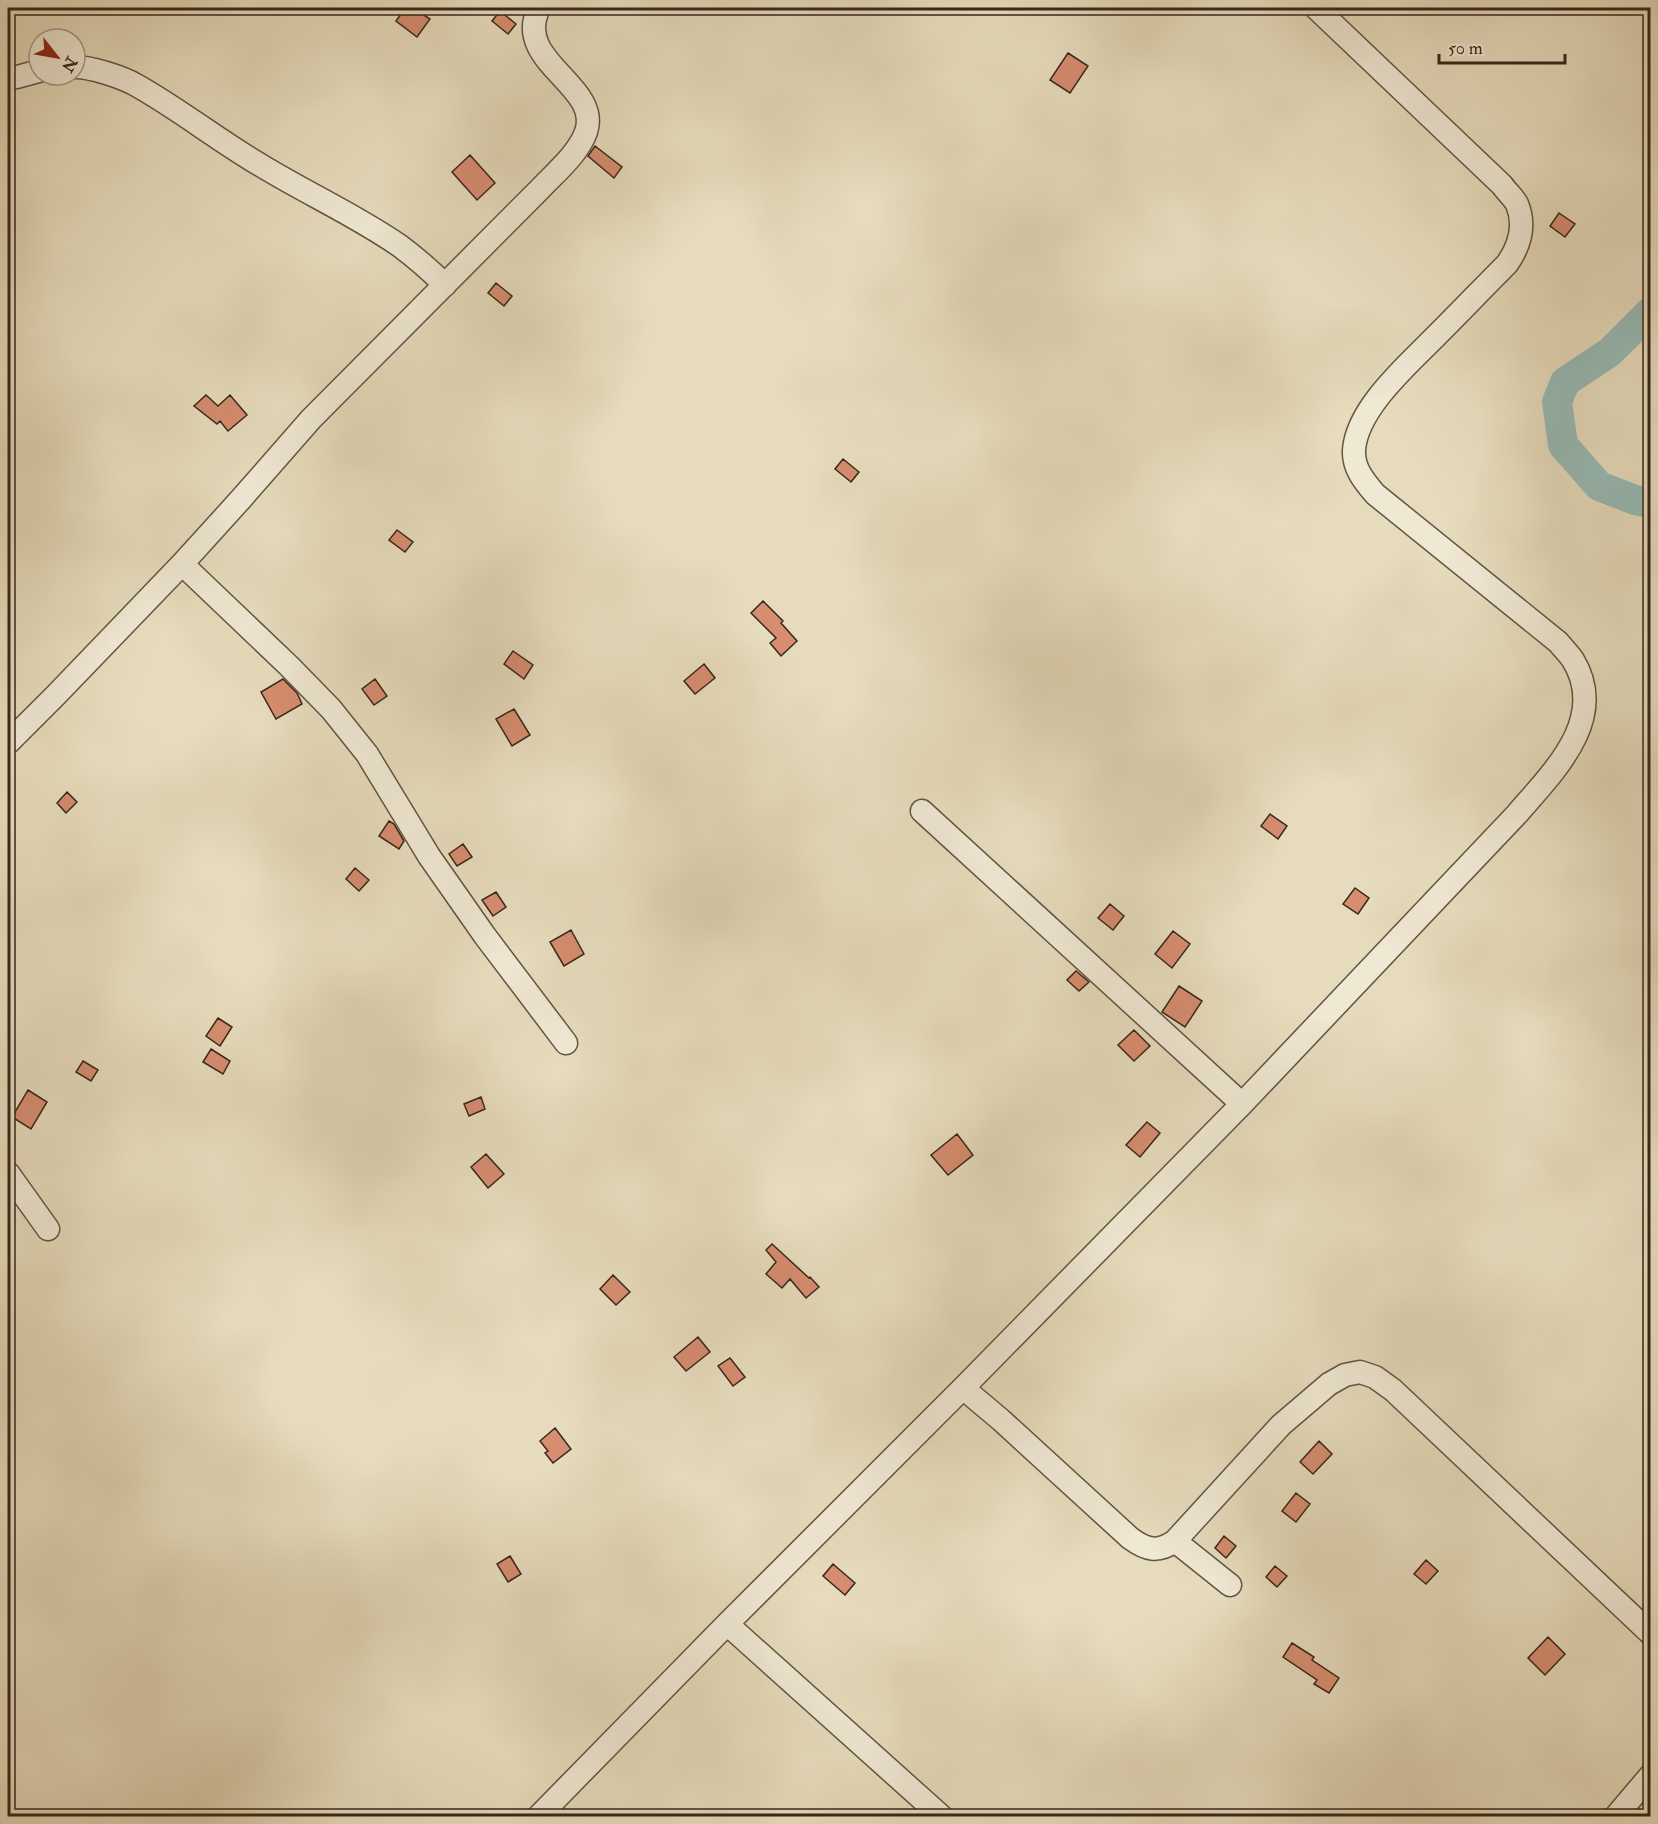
<svg xmlns="http://www.w3.org/2000/svg" width="1658" height="1824" viewBox="0 0 1658 1824" font-family="'IM FELL Double Pica',serif">
  <style>
    .lines { fill: none; stroke-linecap: round; stroke-linejoin: round }
    .stream { stroke: #717f77; stroke-width: 5 }
    .river { stroke: #97bab5; stroke-width: 30 }
    .building { fill: #d68d70; stroke: #37271a; stroke-width: 1.5 }
    .minor-casing { stroke: #635442; stroke-width: 25 }
    .minor { stroke: #efe8d3; stroke-width: 22 }
  </style>
  <rect width="100%" height="100%" fill="#e6dbbc"/>
  <filter id="stains"><feTurbulence type="fractalNoise" baseFrequency=".00333" numOctaves="4"/><feColorMatrix values="0 0 0 0 .2 0 0 0 0 .09 0 0 0 0 .02 0 0 0 .5 -.17"/></filter>
  <radialGradient id="worn" r=".72"><stop offset=".6" stop-color="#630" stop-opacity="0"/><stop offset="1" stop-color="#630" stop-opacity=".3"/></radialGradient>
  <g class="lines">
    <path class="stream" d="M586 1816 588 1812"/>
    <path class="river" d="M1650 312 1610 352 1565 382 1557 402 1563 445 1599 486 1635 500 1650 503"/>
  </g>
  <path class="building" d="M405 8H413L430 19 417 37 396 21Z
    M500 11 516 24 508 34 492 21Z
    M1068 53 1088 66 1070 93 1050 80Z
    M595 146 622 167 614 178 588 156Z
    M470 155 495 183 477 200 452 172Z
    M1559 213 1575 224 1565 237 1550 226Z
    M496 283 512 296 504 306 488 293Z
    M206 395 218 406 230 395 247 415 228 431 220 421 217 424 194 406Z
    M843 459 859 472 851 482 835 469Z
    M397 530 413 542 405 552 389 540Z
    M763 601 783 621 781 623 797 641 781 656 770 643 776 638 751 613Z
    M513 651 533 665 524 679 504 664Z
    M704 664 715 678 695 694 684 681Z
    M283 679 297 693 302 704 276 719 261 692Z
    M375 679 387 696 374 705 362 689Z
    M514 709 530 735 512 746 496 719Z
    M67 792 77 802 66 813 57 803Z
    M1270 814 1287 826 1278 839 1261 826Z
    M389 821 394 824 404 841 399 849 379 836Z
    M463 844 472 857 457 866 449 854Z
    M355 868 369 880 359 891 346 879Z
    M1355 888 1369 898 1358 914 1343 904Z
    M496 892 506 907 493 916 482 900Z
    M1110 904 1124 916 1113 930 1098 918Z
    M571 930 584 954 564 966 550 942Z
    M1173 931 1190 944 1172 968 1155 954Z
    M1076 971 1089 982 1079 991 1067 980Z
    M1179 986 1202 1001 1185 1027 1162 1012Z
    M218 1018 232 1027 220 1046 206 1036Z
    M1134 1030 1150 1046 1134 1061 1118 1045Z
    M211 1049 230 1061 223 1074 203 1062Z
    M83 1061 98 1070 91 1081 76 1072Z
    M28 1090 47 1102 31 1129 12 1117Z
    M481 1097 485 1109 469 1116 464 1104Z
    M1147 1122 1160 1133 1140 1157 1126 1145Z
    M957 1134 973 1155 948 1175 931 1155Z
    M486 1154 504 1174 488 1188 471 1167Z
    M772 1244 809 1278 810 1277 819 1287 806 1298 790 1279 782 1288 766 1274 776 1262 766 1250Z
    M613 1275 630 1292 616 1305 600 1289Z
    M698 1337 710 1352 686 1371 674 1357Z
    M730 1358 745 1377 733 1386 718 1366Z
    M555 1428 571 1449 553 1463 545 1453 548 1451 540 1441Z
    M1319 1441 1332 1454 1313 1474 1300 1462Z
    M1296 1493 1310 1504 1296 1522 1282 1511Z
    M1224 1536 1236 1546 1226 1558 1215 1548Z
    M510 1556 521 1574 508 1582 497 1564Z
    M1426 1560 1438 1571 1426 1584 1414 1574Z
    M833 1564 855 1583 845 1595 823 1576Z
    M1275 1566 1287 1576 1277 1587 1266 1577Z
    M1548 1637 1565 1654 1545 1675 1528 1658Z
    M1292 1643 1314 1657 1312 1660 1339 1678 1329 1693 1314 1684 1317 1680 1283 1657Z"/>
  <g class="lines">
    <g class="minor-casing">
      <path id="minor" d="M75 67C91 67 122 77 136 85 179 109 219 141 262 166 308 194 357 216 400 246 416 258 431 271 445 285
        M8 77H17L39 71
        M182 564 289 666 331 709 367 754 429 856 485 936 566 1043
        M8 743 56 695 182 564 241 499 311 419 540 189C556 172 578 154 586 132 602 85 512 62 539 8
        M922 811 1242 1104
        M8 1173 48 1229
        M963 1388 1001 1420 1130 1538C1146 1550 1158 1553 1175 1541L1281 1425 1329 1384 1345 1375 1360 1372 1375 1377 1393 1390 1650 1633
        M1175 1541 1230 1585
        M727 1624 941 1816
        M539 1816 727 1624 963 1388 1242 1104 1517 814C1553 772 1609 719 1573 660 1569 654 1563 648 1558 642L1375 494C1364 481 1353 468 1354 450 1357 407 1411 362 1439 333 1462 310 1484 287 1507 264 1519 247 1526 226 1517 204 1514 198 1506 191 1502 185L1316 8
        M1616 1816 1650 1776"/>
    </g>
    <use href="#minor" class="minor"/>
  </g>
  <rect width="1658" height="1824" fill="none" stroke="#e6dbbc" stroke-width="30"/>
  <rect x="9" y="9" width="1640" height="1806" fill="none" stroke="#37271a" stroke-width="3"/>
  <rect x="15" y="15" width="1628" height="1794" fill="none" stroke="#37271a" stroke-width="1.5"/>
  <g transform="translate(57 57) rotate(121)"><circle r="28" fill="#efe8d3" stroke="#a59b89" stroke-width="1.5"/>
  <path d="M0-4.5L10 22L0 15L-10 22Z" fill="#8f2418"/>
  <text y="-9" font-size="16" font-weight="bold" text-anchor="middle" fill="#37271a">N</text>
  </g>
  <path d="M1439 54v9h126v-9" fill="none" stroke="#37271a" stroke-width="3"/>
  <text x="1448" y="54" font-size="18" fill="#37271a" stroke="#efe8d3" stroke-width="4.5" paint-order="stroke">50 m</text>
  <rect width="100%" height="100%" filter="url(#stains)"/>
  <rect width="100%" height="100%" fill="url(#worn)"/>
</svg>
